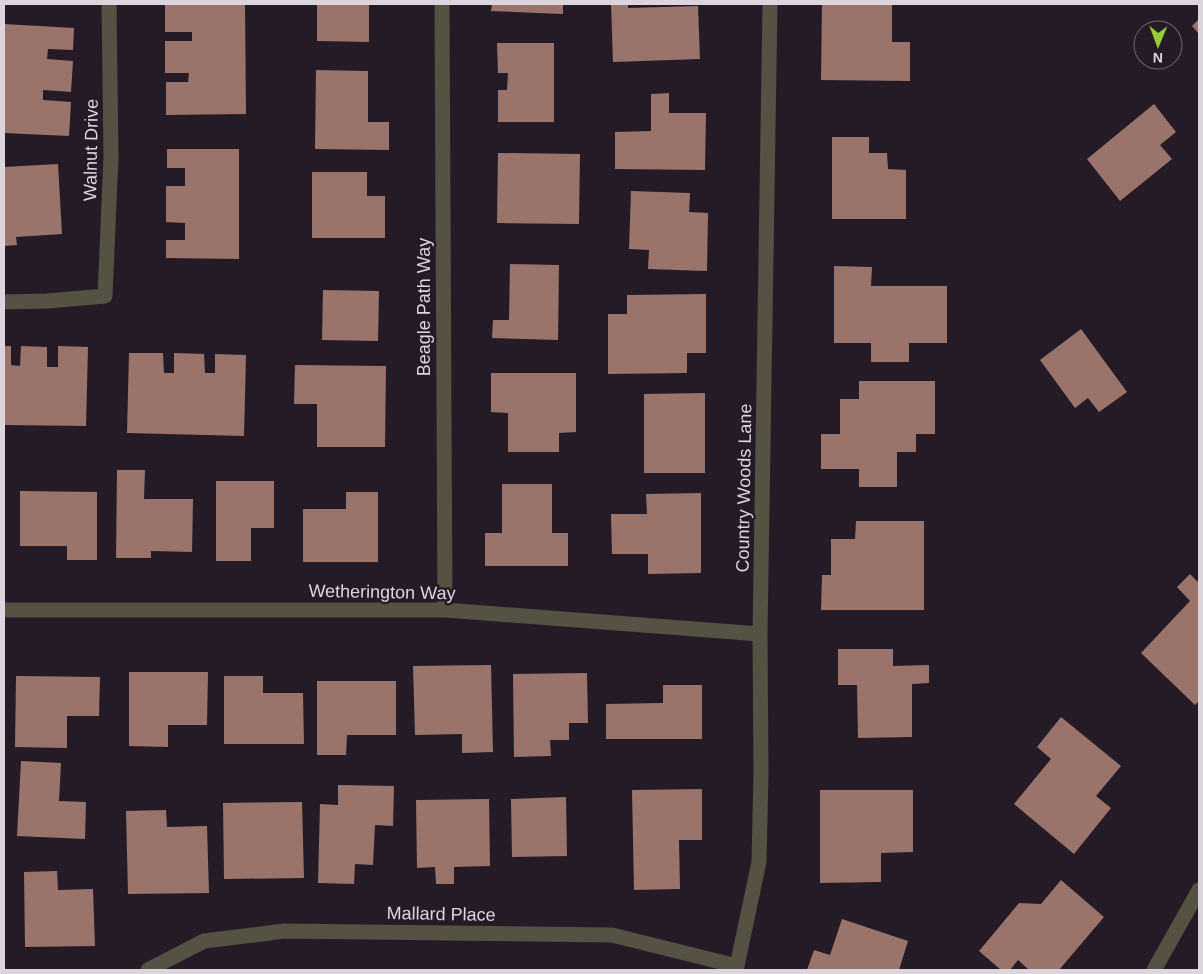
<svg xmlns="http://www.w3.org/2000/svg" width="1203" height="974" viewBox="0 0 1203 974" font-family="Arial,sans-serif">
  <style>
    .building { fill: #9a746b }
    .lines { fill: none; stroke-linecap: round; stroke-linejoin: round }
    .street { stroke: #555143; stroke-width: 15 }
    .labels { text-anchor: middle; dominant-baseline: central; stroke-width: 5; stroke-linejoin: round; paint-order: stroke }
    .street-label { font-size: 18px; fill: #dcd5de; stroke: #251b27 }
  </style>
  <rect width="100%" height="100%" fill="#251b27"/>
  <path class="building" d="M165 4H245L246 114 166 115V82H188L189 73H165V41H192V32H165Z
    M317 4H369V42L317 41Z
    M492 4H563V14L491 11Z
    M611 4H628V8L698 6 700 59 613 62Z
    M822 4H892V42H910V81L821 80Z
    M1199 19V34L1192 26Z
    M4 24 74 28 73 50 48 49 47 59 73 61 71 92 43 90V100L71 102 69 136 4 133Z
    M497 43H554V122H498V90H507L508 73H498Z
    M316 70 368 71V122H389V150L315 149Z
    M669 93V113H706L705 170 615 169V132L651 131V94Z
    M1154 104 1176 132 1160 145 1172 159 1120 201 1087 159Z
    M832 137H869V153H887L888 169 906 170V219H832Z
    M167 149H239V259L166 258V240H185V223L166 222V186H185V168H167Z
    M498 153 580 154 579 224 497 223Z
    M58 164 62 234 16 237 17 245 4 246V167Z
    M312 172H367V196H385V238H312Z
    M631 191 690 193 689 212 708 213 707 271 648 269 649 250 629 249Z
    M510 264 559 265 558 340 492 338 493 320H509Z
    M834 266 872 267 871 286H947V343H909V362H871V343H834Z
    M323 290 379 291 378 341 322 340Z
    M706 294V353H687V373L608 374V314H627V295Z
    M1081 329 1127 392 1099 412 1088 398 1075 408 1040 360Z
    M4 346H11V365L20 366 21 346 47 347V367H58V346L88 347 86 426 4 425Z
    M129 353H163L164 373H174V353L204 354 205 373H215V354L246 355 244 436 127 433Z
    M295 365 386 366 385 447H317V404H294Z
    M491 373H576V432L559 433V452H508V413L491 412Z
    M859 381H935V434H916V452H897V487H859V469H821V434H840V399H859Z
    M705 393V473H644V394Z
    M117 470H145L144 499H193L192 552 151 551V558H116Z
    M216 481H274V528H251V561H216Z
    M502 484H552V533H568V566H485V533H502Z
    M20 491 97 492V560H67V546H20Z
    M346 492H378V562H303V509H346Z
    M701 493V573L648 574V554H612L611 514H647L646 494Z
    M856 521H924V610H821L822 575H831V539H855Z
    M1190 574 1199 583V701L1195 705 1141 653 1190 601 1177 587Z
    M838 649H893V666L929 665V683L912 684V737L858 738 857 685H838Z
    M491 665 493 752 462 753V734L415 735 413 666Z
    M129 672H208L207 725H168V747L129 746Z
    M587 673 588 723H569V740H550L551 756 514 757 513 674Z
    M16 676 100 677 99 716H67V748L15 747Z
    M224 676H263V693H303L304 744H224Z
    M317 681H396V735H347L346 755H317Z
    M663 685H702V739H606V704L663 703Z
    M1061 717 1121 766 1096 796 1111 808 1074 854 1014 804 1051 759 1037 747Z
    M21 761 61 763 59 801 86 802 85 839 17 836Z
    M338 785 394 786 393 826 375 825 373 865 355 864 354 884 318 883 320 804 338 805Z
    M702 789V840H679L680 889 634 890 632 790Z
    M820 790H913V852L881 853V882L820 883Z
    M566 797 567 856 512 857 511 799Z
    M489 799 490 866 454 867V884H436L435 867 417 868 416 800Z
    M302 802 304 878 224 879 223 803Z
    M166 810 167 827 207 826 209 893 128 894 126 811Z
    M57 871 58 890 93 889 95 946 25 947 24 872Z
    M1061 880 1104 917 1059 970H1029L1018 960 1010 970H1001L979 951 1019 903 1041 904Z
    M842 919 908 941 899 970H807L814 950 830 955Z"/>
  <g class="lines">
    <path class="street" d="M442 4 445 610
      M4 302 47 301 105 296 111 157 109 4
      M4 610H445L760 634
      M148 970 204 941 285 931 612 935 737 966
      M735 970 737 966 759 862 761 774 760 634 770 4
      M1154 970 1199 890"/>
  </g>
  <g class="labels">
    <g class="street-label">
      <text transform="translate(91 150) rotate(-89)">Walnut Drive</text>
      <text transform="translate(424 307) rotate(-90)">Beagle Path Way</text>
      <text transform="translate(744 488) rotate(-89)">Country Woods Lane</text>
      <text transform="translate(382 592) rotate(1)">Wetherington Way</text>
      <text transform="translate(441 914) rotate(1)">Mallard Place</text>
    </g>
  </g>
  <rect width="1203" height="974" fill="none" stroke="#dcd5de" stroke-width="10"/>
  <g transform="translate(1158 45) rotate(181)"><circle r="24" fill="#251b27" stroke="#6e6570"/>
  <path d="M0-4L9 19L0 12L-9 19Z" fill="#96cc3a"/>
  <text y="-8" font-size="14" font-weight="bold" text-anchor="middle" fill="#dcd5de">N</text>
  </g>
</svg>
